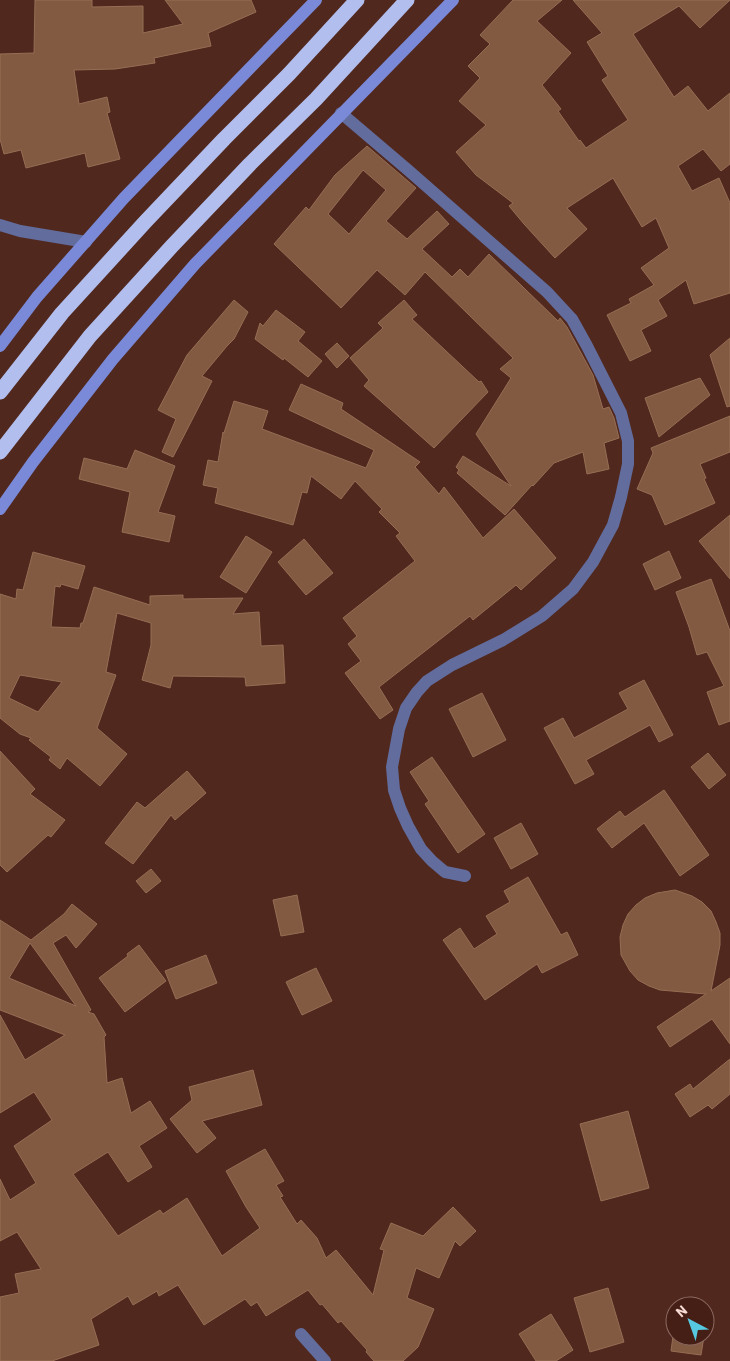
<svg xmlns="http://www.w3.org/2000/svg" width="730" height="1361" viewBox="0 0 730 1361" font-family="Barlow,sans-serif">
  <style>
    .building { fill: #815a41; stroke: #966e54; fill-rule: evenodd }
    .lines { fill: none; stroke-linecap: round; stroke-linejoin: round }
    .street { stroke: #626c9d; stroke-width: 12 }
    .secondary { stroke: #7a8ad8; stroke-width: 12 }
    .highway { stroke: #b2beed; stroke-width: 15 }
  </style>
  <rect width="100%" height="100%" fill="#51281e"/>
  <path class="building" d="M35 0H92V7L143 6V33L183 24 165 0H251L256 12 208 33 211 46 154 58 155 63 115 69 74 70 79 104 107 97 110 112 107 113 120 159 88 167 85 153 26 168 21 150 4 154 0 139V54L34 53Z
    M513 0H562L537 21 571 53 542 85 561 109 558 111 579 141 580 140 586 148 628 120 602 80 608 76 587 42 602 33 573 0H730L700 28 679 6 633 34 674 97 688 86 708 111 730 93V164L721 171 703 149 678 166 692 191 719 178 730 203V293L694 304 686 280 658 300 667 316 641 330 651 351 630 361 607 315 631 303 629 299 654 285 641 268 669 248 656 218 642 227 613 178 567 208 587 229 555 258 524 224 509 206 513 203 476 175 456 152 486 125 459 101 480 78 468 66 490 44 480 35Z
    M367 146 416 188 386 221 407 239 437 211 449 224 422 249 452 277 460 269 468 277 489 254 558 321 560 318 567 327 593 375 603 409 609 407 614 418 619 438 604 443 609 469 587 474 583 452 554 463 533 486 532 485 505 515 457 473 459 470 456 467 463 456 511 486 476 434 511 378 500 369 513 358 425 272 405 295 377 270 341 308 274 244 306 207 309 210 335 175ZM363 170 386 190 349 234 328 214Z
    M234 300 248 312 234 339 227 346 202 376 212 381 173 457 162 452 176 419 158 410 187 355Z
    M404 300 417 315 412 319 479 382 481 381 488 392 434 448 364 386 369 380 350 358 383 328 378 323Z
    M276 310 305 332 298 341 322 361 308 377 284 358 283 360 255 339 260 323 263 326Z
    M730 338V406L727 407 710 355Z
    M337 343 349 356 337 368 325 354Z
    M700 378 710 395 659 437 645 398Z
    M301 384 343 403 341 409 420 462 415 467 439 494 444 487 483 538 514 509 556 558 521 590 516 585 473 620 470 616 379 687 393 710 380 719 345 673 361 661 348 644 357 636 343 618 415 561 396 536 400 533 379 512 382 509 355 481 341 499 311 476 307 493 302 492 293 525 215 503 218 488 203 485 208 460 218 462 223 432 224 433 234 401 268 411 262 429 366 468 374 450 289 410Z
    M730 416V452L700 464 706 478 704 479 715 503 665 525 652 495 637 489 653 453 651 448Z
    M135 450 175 466 158 512 175 516 169 542 122 532 130 492 79 479 84 458 127 469Z
    M730 515V579L699 541Z
    M246 536 272 552 246 593 220 577Z
    M304 539 333 573 306 595 278 562Z
    M669 551 681 578 655 590 643 564Z
    M33 552 85 566 78 589 61 584 60 587 55 586 51 627 80 628 81 623H83L94 587 150 605V596L183 595V599L243 598 233 614 259 612 261 646 283 645 285 683 246 686 245 677 173 676 170 688 142 680 151 645V623L117 613 106 672 116 675 97 728 127 754 100 786 67 758 60 769 49 760 51 757 29 740 31 738 20 734 0 718V594L16 599 17 589 23 590ZM20 675 62 682 38 712 9 698Z
    M711 579 730 631V721L719 725 707 692 724 686 707 652 697 655 689 627 676 592Z
    M644 680 673 735 659 742 650 725 586 760 594 774 575 784 544 728 563 718 574 738 628 709 619 693Z
    M482 693 506 740 473 757 449 709Z
    M0 751 35 789 30 794 65 820 51 837 48 835 7 872 0 865Z
    M708 753 726 775 709 789 691 767Z
    M432 757 485 834 458 853 425 804 429 801 410 772Z
    M187 771 206 793 175 820 171 815 133 864 105 843 137 802 145 808Z
    M664 790 709 855 680 876 644 823 612 848 597 829 620 811 625 817Z
    M521 823 538 854 511 869 494 838Z
    M151 869 161 881 146 893 136 881Z
    M528 877 561 935 567 932 578 955 542 973 537 964 485 1000 443 940 460 928 474 949 497 934 486 916 510 902 504 891Z
    M675 890 692 896 702 902 711 911 716 922 720 933V945L711 991 730 978V1044L712 1019 670 1047 657 1027 706 994 660 990 649 986 638 980 630 971 621 955 620 937 623 925 628 914 636 905 645 898 657 893Z
    M297 895 304 932 281 936 273 900Z
    M72 904 97 924 76 948 66 935 53 943 91 1010 88 1012 94 1014 106 1035 104 1037 107 1083 122 1078 131 1113 150 1101 167 1128 139 1146 152 1167 128 1182 108 1152 73 1174 118 1236 160 1210 163 1214 187 1198 222 1256 260 1228 246 1207 226 1171 265 1149 284 1181 276 1185 283 1196 280 1197 297 1224 301 1220 317 1238 326 1258 336 1250 373 1295 384 1250 380 1249 391 1223 423 1236 453 1207 476 1231 460 1246 455 1241 439 1278 416 1268 407 1298 434 1309 418 1347 403 1361H374L366 1352 367 1350 341 1321 338 1323 322 1304 320 1305 308 1290 266 1316 257 1302 251 1306 245 1299 204 1325 178 1285 159 1296 157 1291 133 1305 128 1296 91 1319 99 1345 52 1361H0V1297L19 1293 15 1274 41 1269 17 1232 0 1241V1179L10 1200 36 1183 14 1146 52 1120 34 1092 0 1113V1015L25 1060 65 1035 0 1010V920L31 940 64 914ZM30 943 76 1006 9 978Z
    M139 945 166 981 125 1012 99 978 128 956 127 954Z
    M206 955 217 983 176 999 165 971Z
    M316 968 332 1001 302 1015 286 982Z
    M730 1059V1094L712 1109 708 1105 690 1117 675 1094 690 1084 693 1089Z
    M253 1070 262 1105 202 1121 216 1138 197 1153 170 1119 192 1100 189 1087Z
    M628 1111 649 1188 601 1201 580 1124Z
    M608 1288 624 1342 590 1352 574 1298Z
    M551 1314 573 1350 556 1361H536L519 1334Z
    M673 1336H704L701 1355 671 1351Z"/>
  <g class="lines">
    <path class="street" d="M341 113 408 170 547 292 572 319 587 346 621 413 628 441V464L621 497 613 525 593 562 573 589 542 616 503 640 452 665 427 681 417 692 406 708 399 729 392 767 394 790 400 808 408 826 421 849 432 861 445 872 465 876
      M0 225 20 231 86 242
      M301 1334 325 1361"/>
    <path class="secondary" d="M0 346 37 297 124 198 316 0
      M0 509 33 462 113 359 195 264 453 0"/>
    <path class="highway" d="M0 392 62 313 146 221 224 139 289 74 357 0
      M0 452 90 336 172 246 250 164 316 99 407 0"/>
  </g>
  <g transform="translate(690 1321) rotate(319)"><circle r="24" fill="#451e15" stroke="#8c6a62"/>
  <path d="M0-4L9 19L0 12L-9 19Z" fill="#56c9e1"/>
  <text y="-8" font-size="14" font-weight="bold" text-anchor="middle" fill="#f7dcd5">N</text>
  </g>
</svg>
